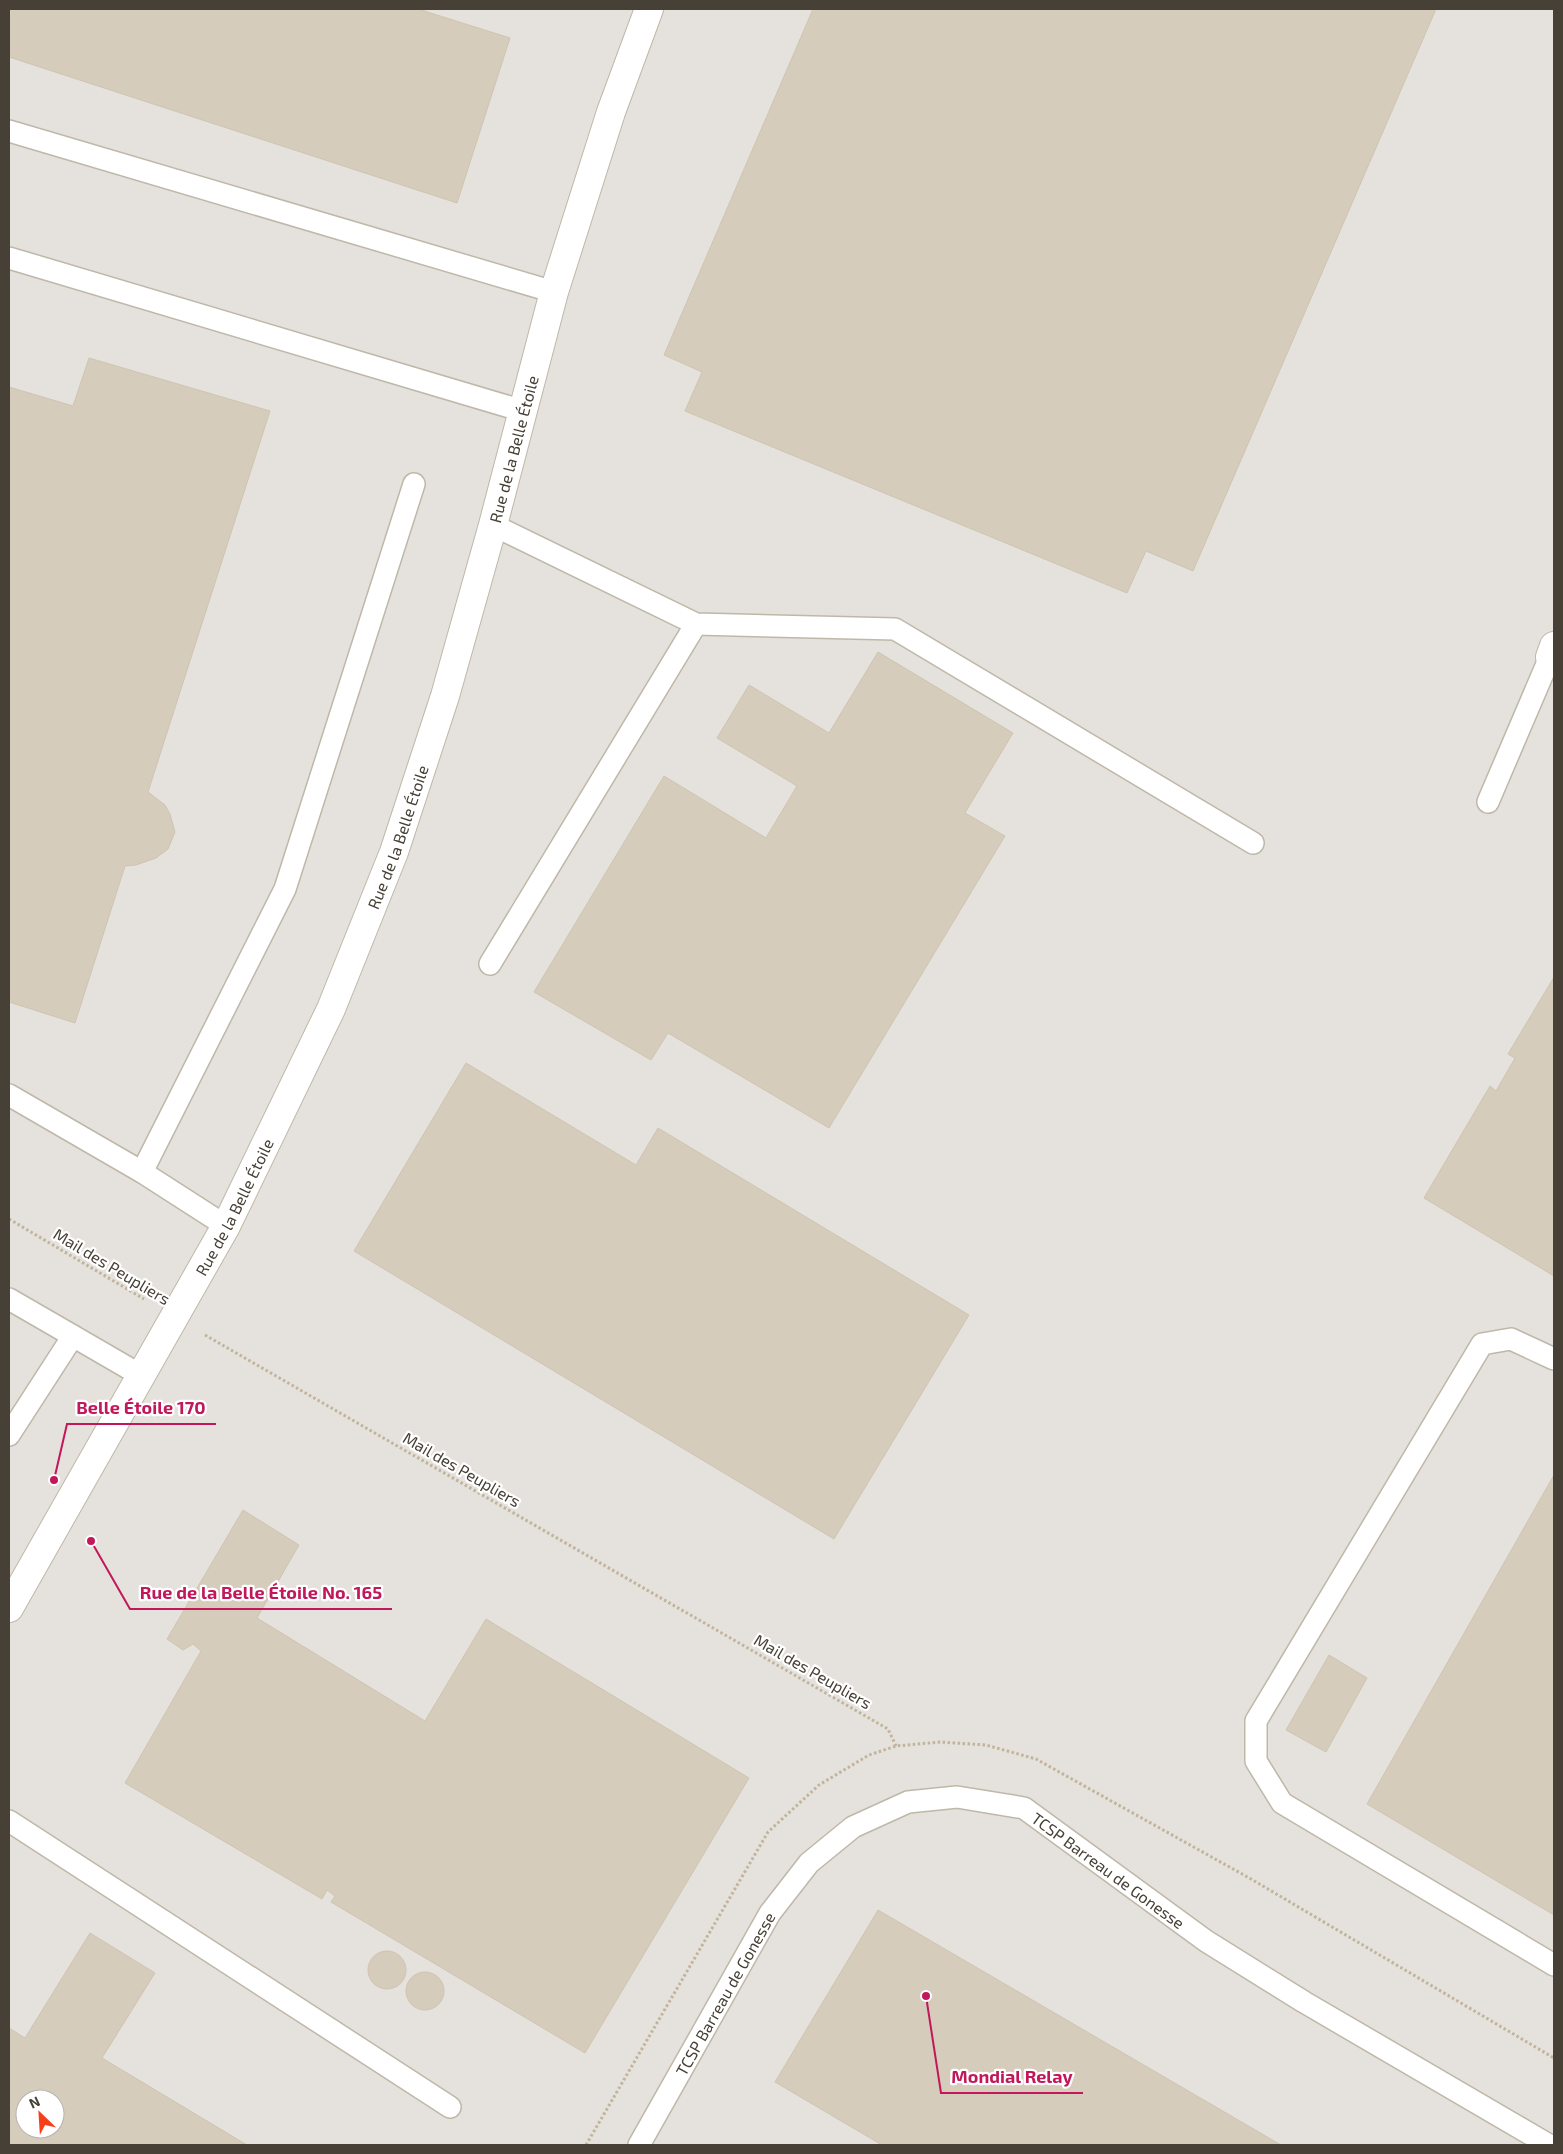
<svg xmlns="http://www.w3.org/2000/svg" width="1563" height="2154" viewBox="0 0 1563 2154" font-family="'Exo 2',sans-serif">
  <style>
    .industrial { fill: #e5e1dc; fill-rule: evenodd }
    .building { fill: #d5ccbc; stroke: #cfc4b0; fill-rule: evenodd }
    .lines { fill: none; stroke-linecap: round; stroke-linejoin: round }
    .lane-casing { stroke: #bfb8a9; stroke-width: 24 }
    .street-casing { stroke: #bfb8a9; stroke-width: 30 }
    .path { stroke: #c0b49b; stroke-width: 3; stroke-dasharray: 2.5 2.5; stroke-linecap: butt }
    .lane { stroke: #fff; stroke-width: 21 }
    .street { stroke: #fff; stroke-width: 28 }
    .labels { text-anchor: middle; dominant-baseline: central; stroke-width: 4.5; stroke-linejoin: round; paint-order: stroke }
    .street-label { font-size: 16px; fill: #464036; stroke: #fff }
    .leader { fill: none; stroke: #c2185b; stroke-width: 2 }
    .callout-dot { fill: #c2185b; stroke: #fff; stroke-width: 2 }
    .callout-label { font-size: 18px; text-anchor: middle; font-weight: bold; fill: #c2185b; stroke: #fff; stroke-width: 4.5; stroke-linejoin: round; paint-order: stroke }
  </style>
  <rect width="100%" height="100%" fill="#f3f0e7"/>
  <path class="industrial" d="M9 9H1554V2145H9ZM25 2099H55V2129H25Z"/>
  <path class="building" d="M9 9H418L510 38 457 203 9 57Z
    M813 9H1436L1193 571 1146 551 1127 593 685 411 702 372 664 355Z
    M89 358 270 411 148 792 165 805 170 814 175 832 168 849 156 858 136 865 125 866 75 1023 9 1002V387L73 406Z
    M878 652 1013 733 965 813 1005 836 829 1128 668 1033 651 1060 534 992 664 776 766 838 797 786 717 738 749 685 829 733Z
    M1554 977V1276L1424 1198 1490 1086 1496 1091 1515 1058 1508 1054Z
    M466 1063 636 1165 658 1128 969 1315 834 1539 354 1251Z
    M1554 1475V1915L1367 1804Z
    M243 1510 299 1545 257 1618 425 1721 486 1619 749 1778 585 2053 331 1902 335 1896 327 1890 322 1899 125 1783 201 1651 193 1644 183 1650 167 1639Z
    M1329 1655 1367 1678 1326 1752 1286 1730Z
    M878 1910 1281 2145H882L775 2082Z
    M90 1933 155 1973 102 2058 247 2145H9V2028L25 2038ZM25 2099H55V2129H25Z
    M368 1970a19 19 0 1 1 38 0a19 19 0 1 1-38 0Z
    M406 1991a19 19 0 1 1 38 0a19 19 0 1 1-38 0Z"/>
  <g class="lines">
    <g class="lane-casing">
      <g id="lane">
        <path d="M9 131 554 292"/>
        <path d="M9 258 523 411"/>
        <path d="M493 525 696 624 895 629 1253 843"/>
        <path d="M1488 802 1550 657"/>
        <path d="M490 964 696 624"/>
        <path d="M9 1095 142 1172 226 1226"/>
        <path d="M142 1172 285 889 414 484"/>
        <path d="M9 1299 73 1336"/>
        <path d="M1554 1359 1511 1339 1482 1344 1256 1721V1761L1282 1803 1554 1965"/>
        <path d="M9 1435 73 1336 142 1376"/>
        <path d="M9 1821 450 2107"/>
        <path id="s1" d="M639 2145 770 1913 809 1863 853 1827 908 1802 957 1797 1024 1808 1206 1941 1304 2002 1549 2145"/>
      </g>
    </g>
    <g class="street-casing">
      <g id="street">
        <path d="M1554 646 1550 657 1554 659"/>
        <path id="s2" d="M9 1608 226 1226 331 1009 394 852 445 696 493 525 554 292 611 112 649 9"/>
      </g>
    </g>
    <path class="path" d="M9 1219 144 1299
      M205 1335 888 1729 896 1746
      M586 2145 768 1832 819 1785 869 1755 896 1746 940 1742 986 1745 1036 1759 1251 1879 1554 2058"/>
    <use href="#lane" class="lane"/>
    <use href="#street" class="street"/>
  </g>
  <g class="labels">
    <g class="street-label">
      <text stroke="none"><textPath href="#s2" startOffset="1270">Rue de la Belle Étoile</textPath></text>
      <text stroke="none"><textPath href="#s2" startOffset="865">Rue de la Belle Étoile</textPath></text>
      <text stroke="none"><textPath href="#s2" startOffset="460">Rue de la Belle Étoile</textPath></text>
      <text transform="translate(112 1266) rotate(31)">Mail des Peupliers</text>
      <text transform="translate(462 1469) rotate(30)">Mail des Peupliers</text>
      <text transform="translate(813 1671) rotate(30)">Mail des Peupliers</text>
      <text stroke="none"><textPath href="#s1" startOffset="669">TCSP Barreau de Gonesse</textPath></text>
      <text stroke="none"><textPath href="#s1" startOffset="174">TCSP Barreau de Gonesse</textPath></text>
    </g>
  </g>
  <path class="leader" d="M54 1480L67 1424H216M91 1541L130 1609H392M926 1996L941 2093H1083"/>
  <g class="callout-dot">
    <circle cx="54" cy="1480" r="5"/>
    <circle cx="91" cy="1541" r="5"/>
    <circle cx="926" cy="1996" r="5"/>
  </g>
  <g class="callout-label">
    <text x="141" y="1414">Belle Étoile 170</text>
    <text x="261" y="1599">Rue de la Belle Étoile No. 165</text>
    <text x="1012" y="2083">Mondial Relay</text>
  </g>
  <rect width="1563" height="2154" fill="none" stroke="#464036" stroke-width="20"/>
  <g transform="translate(40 2114) rotate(335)"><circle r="24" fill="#ffffff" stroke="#b5b3af"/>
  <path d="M0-4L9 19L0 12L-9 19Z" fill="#f73f1a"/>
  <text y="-8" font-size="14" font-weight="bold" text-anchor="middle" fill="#464036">N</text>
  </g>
</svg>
